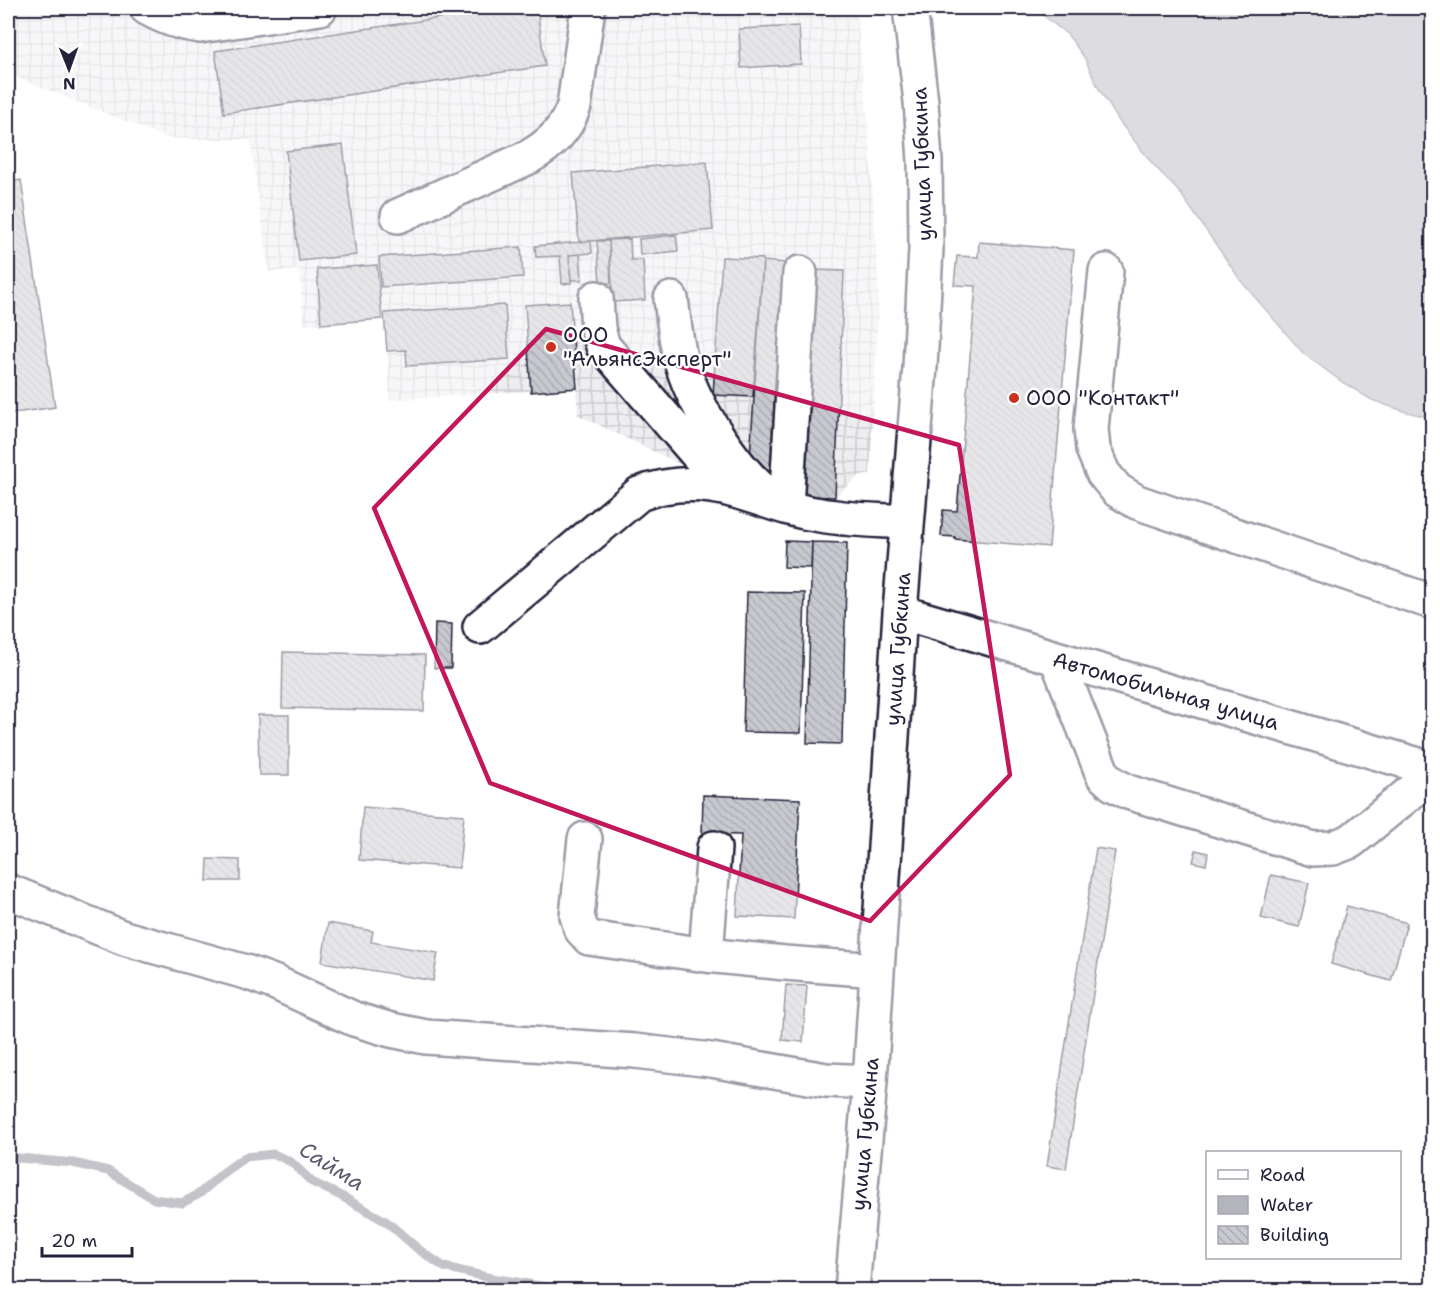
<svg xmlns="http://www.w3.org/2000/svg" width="1440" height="1298" viewBox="0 0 1440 1298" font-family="'Shantell Sans',sans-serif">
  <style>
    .industrial { fill: url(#industrial-grid) }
    .water { fill: #b4b4bc; stroke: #7a7a88; stroke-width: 1.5 }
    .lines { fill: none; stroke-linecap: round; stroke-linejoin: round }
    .stream { stroke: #7a7a88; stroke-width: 9 }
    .building { fill: url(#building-back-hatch); stroke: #22223b; stroke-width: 1.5 }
    .minor-casing { stroke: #22223b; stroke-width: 38 }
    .minor { stroke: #fff; stroke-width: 33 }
    .marked { fill: none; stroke: #c2185b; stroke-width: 4.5; stroke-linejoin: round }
    .poi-dot { fill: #c8321e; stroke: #fff; stroke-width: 2 }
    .labels { text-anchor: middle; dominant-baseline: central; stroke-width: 5; stroke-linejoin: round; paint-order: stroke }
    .street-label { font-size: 21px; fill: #22223b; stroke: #fff }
    .poi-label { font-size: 21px; fill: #22223b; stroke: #fff; text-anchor: start }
    .water-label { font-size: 22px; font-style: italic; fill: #5c5c6f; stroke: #fff }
  </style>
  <defs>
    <pattern id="industrial-grid" width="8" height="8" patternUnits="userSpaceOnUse" patternTransform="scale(1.5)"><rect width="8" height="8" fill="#eeeef1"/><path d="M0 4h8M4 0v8" fill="none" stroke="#ccccd0"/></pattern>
    <pattern id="building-back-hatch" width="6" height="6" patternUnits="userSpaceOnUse" patternTransform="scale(1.5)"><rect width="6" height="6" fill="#c8c8cf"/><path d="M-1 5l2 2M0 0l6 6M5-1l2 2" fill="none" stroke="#acacb3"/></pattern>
  </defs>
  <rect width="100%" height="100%" fill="#fff"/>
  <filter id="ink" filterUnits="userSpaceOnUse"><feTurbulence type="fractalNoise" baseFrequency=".0167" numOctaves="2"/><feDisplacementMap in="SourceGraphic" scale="12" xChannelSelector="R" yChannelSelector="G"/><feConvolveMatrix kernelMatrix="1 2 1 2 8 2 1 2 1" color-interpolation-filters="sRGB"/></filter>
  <g filter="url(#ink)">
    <path class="industrial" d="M8 8H856L868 122 879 291 870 475 859 476 835 497 774 473 750 458 703 475 578 415 576 388 390 400 385 319 304 325 299 270 269 272 250 140 167 138 11 75 8 50Z"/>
    <path class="water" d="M1034 8H1432V418L1403 411 1372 400 1342 382 1303 353 1241 281 1181 194 1151 162 1119 121 1099 89 1084 57 1068 35Z"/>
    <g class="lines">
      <path class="stream" d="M8 1157 73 1163 108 1171 154 1199 182 1203 199 1194 224 1172 245 1157 274 1154 291 1162 312 1182 341 1196 387 1222 418 1249 444 1267 491 1278 566 1290"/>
    </g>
    <path class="building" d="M507 8H537L545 66 224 113 215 51Z
      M799 26 801 64 741 68 739 29Z
      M343 145 356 255 299 261 286 151Z
      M707 162 713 230 579 242 573 173Z
      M21 180 55 407 8 414V182Z
      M676 235 678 251 640 255 639 239Z
      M630 239 631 260H643L645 300 613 302 609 240Z
      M591 241 592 253 569 255 571 283 562 284 560 256 536 257 535 246Z
      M597 241H609L611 283H600Z
      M979 242 1074 250 1049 547 955 539V537L941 536 943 510 957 511 976 286 954 285 957 256 978 257Z
      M521 247 523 277 381 287 379 257Z
      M580 254 582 280H571L569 255Z
      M722 257 763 259 753 397 713 395Z
      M763 261 787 263 774 473 750 458Z
      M377 265 382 319 321 324 317 269Z
      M812 270 844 271 835 497 803 496Z
      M570 302 577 388 531 392 525 305Z
      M505 305 509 359 407 366 406 350 387 351 384 313Z
      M785 541 812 542 811 568 784 567Z
      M812 542 847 543 842 744 807 743Z
      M747 592 805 593 801 733 743 732Z
      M435 623 452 624 451 668H434Z
      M283 652 425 655 424 711 282 708Z
      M258 715H289V775H259Z
      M703 795 800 799 794 919 737 916 741 835 702 834Z
      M363 807 464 815 459 868 359 860Z
      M1096 848 1115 851 1066 1169 1047 1166Z
      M1196 850 1208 853 1206 865 1193 862Z
      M208 859 240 860V881H207Z
      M1271 875 1309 883 1299 927 1261 918Z
      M1347 906 1407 923 1391 981 1331 964Z
      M328 923 373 931 371 942 438 953 433 981 322 962Z
      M786 985 807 986 803 1042 782 1040Z"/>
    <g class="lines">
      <g class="minor-casing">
        <path id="minor" d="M147 8C165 18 179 23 200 26L320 8
          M398 216 529 157C551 144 566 130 574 106L588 8
          M1106 271 1091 429 1093 449 1103 473 1117 490 1137 502 1432 602
          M596 298 598 329 603 346 710 469 720 480 733 490
          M671 299C674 320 676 347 683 367 696 409 738 474 774 499
          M786 507 800 273
          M900 612 1432 769
          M480 627 639 494C670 482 703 482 735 491 761 498 787 510 815 514 844 520 877 520 907 522
          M1057 659 1103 775 1113 784 1128 792 1313 849 1333 848 1351 841 1432 775
          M585 839 577 916 581 929 589 938 706 955 785 963 877 970
          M8 891 124 938 246 972 276 983 354 1019 391 1030 426 1037 635 1051 711 1060 826 1080 870 1082
          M706 955 714 848
          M852 1290 870 1082 900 612 920 367 926 248 925 161 921 102 910 8"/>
      </g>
      <use href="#minor" class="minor"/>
    </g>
  </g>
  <path d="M0 0H1440V1298H0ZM546 329 959 445 1010 775 870 921 490 783 374 508Z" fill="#fff" fill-opacity=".55" fill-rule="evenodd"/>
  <path class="marked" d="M546 329 959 445 1010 775 870 921 490 783 374 508Z"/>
  <g class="poi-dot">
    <circle cx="551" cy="347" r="6"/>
    <circle cx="1014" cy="398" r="6"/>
  </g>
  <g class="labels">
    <g class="street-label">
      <text transform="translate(922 164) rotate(-92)">улица Губкина</text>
      <text transform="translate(898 649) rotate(-86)">улица Губкина</text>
      <text transform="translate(1166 691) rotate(16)">Автомобильная улица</text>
      <text transform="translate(865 1134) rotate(-85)">улица Губкина</text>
    </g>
    <g class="poi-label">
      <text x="563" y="335">ООО<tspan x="563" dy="24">"АльянсЭксперт"</tspan></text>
      <text x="1026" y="398">ООО "Контакт"</text>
    </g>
    <g class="water-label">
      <text transform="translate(332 1166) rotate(32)">Сайма</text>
    </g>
  </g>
  <rect width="1440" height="1298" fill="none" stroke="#fff" stroke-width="30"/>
  <rect x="15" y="15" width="1410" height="1268" fill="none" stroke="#22223b" stroke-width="2" filter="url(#ink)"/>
  <rect x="1206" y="1151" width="195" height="108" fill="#ffffff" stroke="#a7a7b1" stroke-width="1.5"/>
  <rect x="1218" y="1170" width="30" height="9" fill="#ffffff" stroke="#a7a7b1" stroke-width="1.5"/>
  <text x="1260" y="1181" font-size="18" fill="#22223b">Road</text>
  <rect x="1218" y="1196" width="30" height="18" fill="#b4b4bc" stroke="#a7a7b1" stroke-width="1.5"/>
  <text x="1260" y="1211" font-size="18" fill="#22223b">Water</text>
  <rect x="1218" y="1226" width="30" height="18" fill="url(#building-back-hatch)" stroke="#a7a7b1" stroke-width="1.5"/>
  <text x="1260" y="1241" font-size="18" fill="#22223b">Building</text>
  <g transform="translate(69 69) rotate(179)" stroke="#ffffff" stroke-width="4.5" paint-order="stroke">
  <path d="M0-4.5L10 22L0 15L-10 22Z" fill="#22223b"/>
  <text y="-9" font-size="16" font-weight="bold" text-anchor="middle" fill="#22223b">N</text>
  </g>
  <path d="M42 1247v9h90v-9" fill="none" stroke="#22223b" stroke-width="3"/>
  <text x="51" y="1247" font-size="18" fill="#22223b" stroke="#ffffff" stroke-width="4.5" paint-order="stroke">20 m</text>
</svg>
